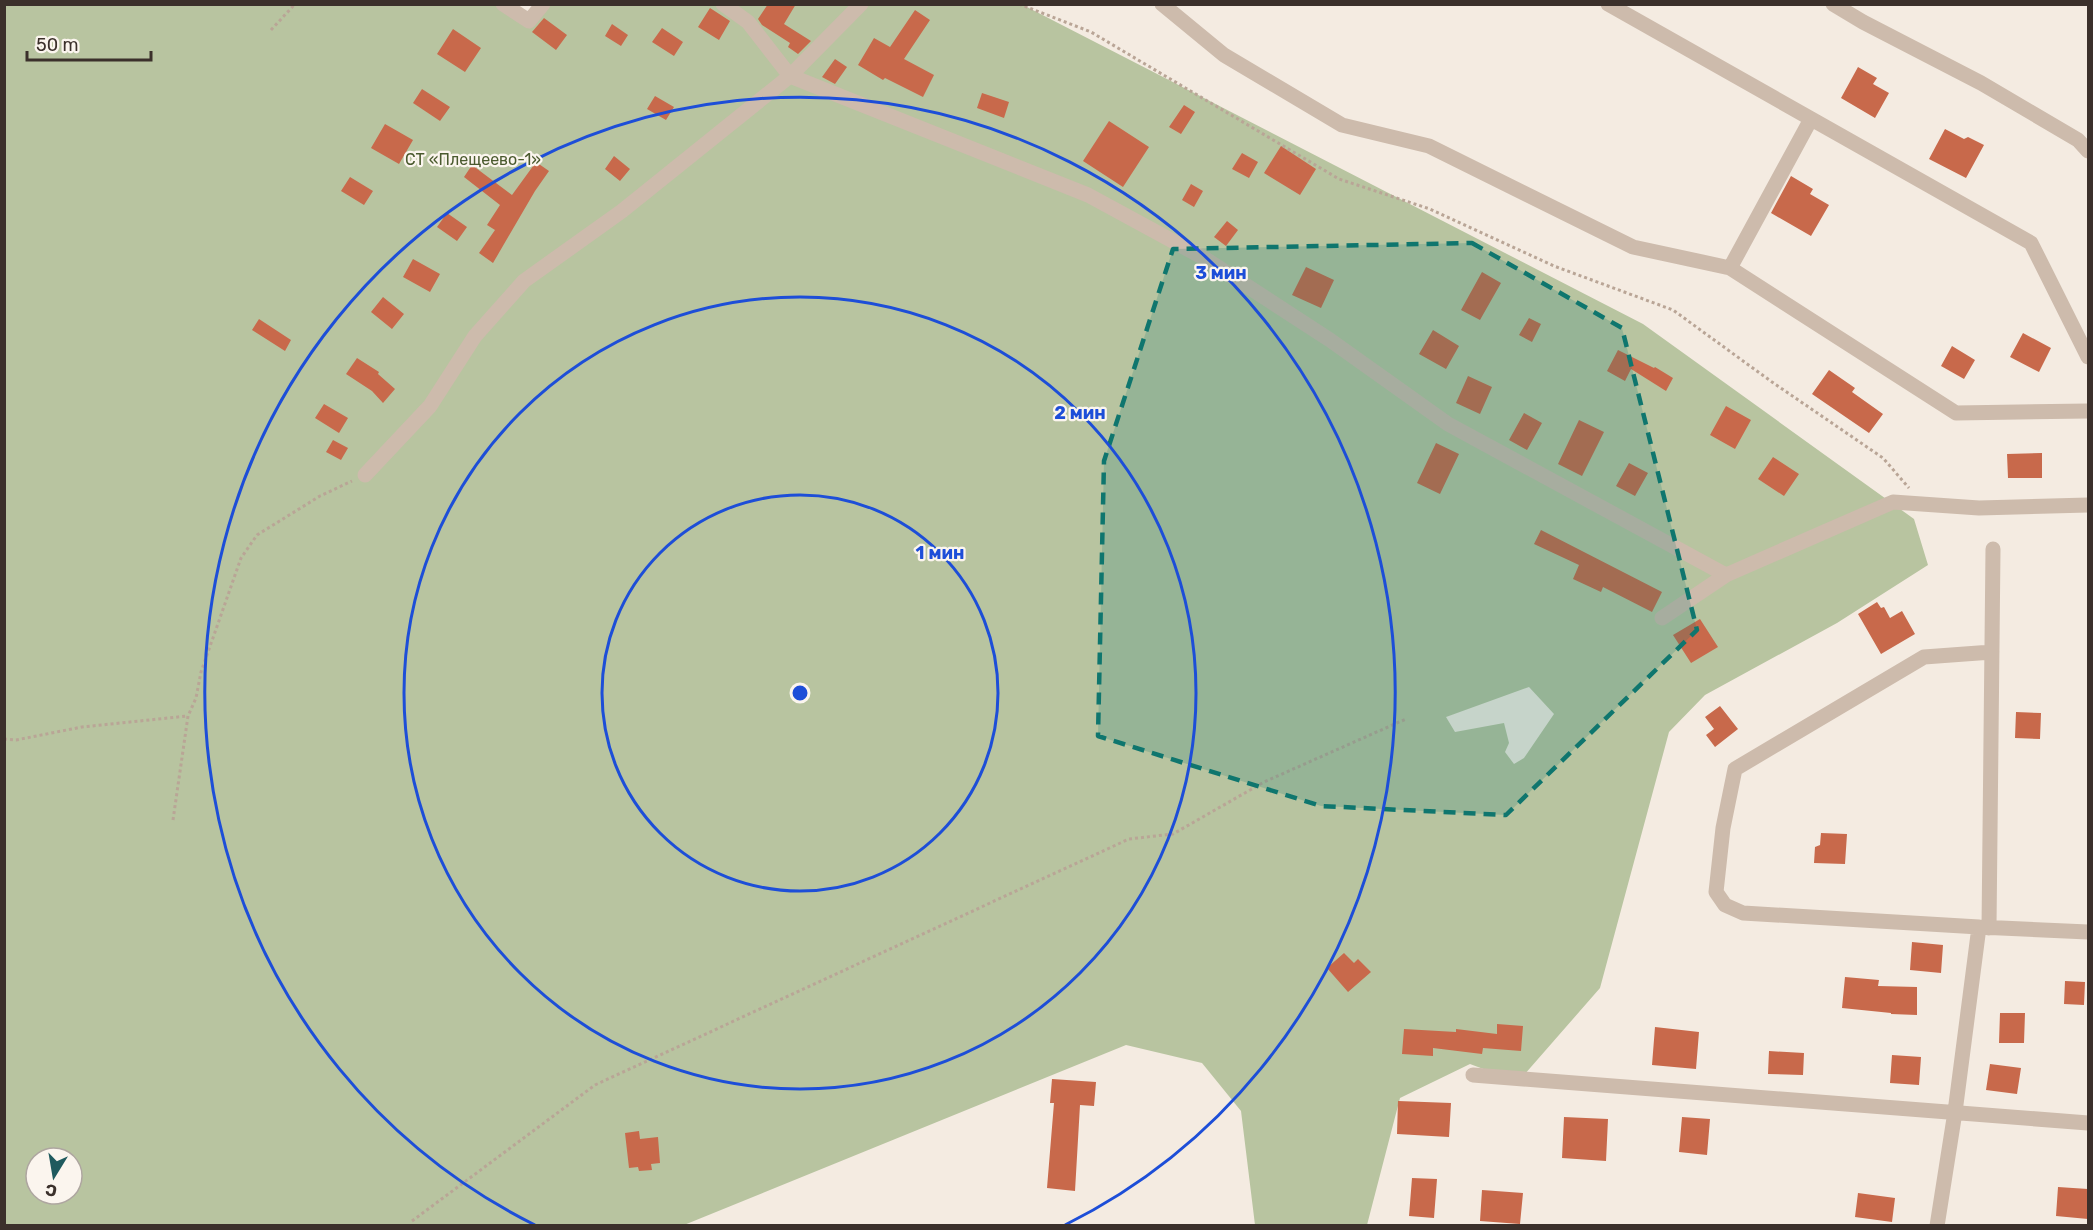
<svg xmlns="http://www.w3.org/2000/svg" width="2093" height="1230" viewBox="0 0 2093 1230" font-family="Rubik,sans-serif">
  <style>
    .green { fill: #b8c4a0; fill-rule: evenodd }
    .building { fill: #c8694b }
    .lines { fill: none; stroke-linecap: round; stroke-linejoin: round }
    .path { stroke: #b9a596; stroke-width: 3; stroke-dasharray: 3 3; stroke-linecap: butt }
    .minor { stroke: #cdbbac; stroke-width: 15 }
    .marked { fill: #0f766e; fill-opacity: 0.2; stroke: #0f766e; stroke-width: 4.5; stroke-dasharray: 12 8; stroke-linejoin: round }
    .ring { fill: none; stroke: #1d4ed8; stroke-width: 3 }
    .labels { text-anchor: middle; dominant-baseline: central; stroke-width: 4.5; stroke-linejoin: round; paint-order: stroke }
    .park-label { font-size: 16px; fill: #4a5a2e; stroke: #fbf5ee }
    .centre { fill: #1d4ed8; stroke: #fbf5ee; stroke-width: 3 }
    .ring-label { font-size: 18px; text-anchor: middle; font-weight: bold; fill: #1d4ed8; stroke: #fbf5ee; stroke-width: 4.5; stroke-linejoin: round; paint-order: stroke }
  </style>
  <rect width="100%" height="100%" fill="#f4ebe1"/>
  <path class="green" d="M503 4 529 21 543 4 1023 5 1643 324 1914 519 1928 565 1837 623 1705 695 1669 732 1600 988 1518 1082 1470 1064 1400 1098 1367 1225H1255L1241 1111 1202 1063 1126 1045 684 1225 5 1226V5ZM1529 687 1554 714 1524 758 1514 764 1505 752 1509 743 1504 723 1455 732 1446 717ZM36 1158H72V1194H36Z"/>
  <path class="building" d="M768 4H796L784 24 811 41 798 54 788 47 790 43 762 25 758 19Z
    M710 8 730 21 719 40 698 27Z
    M915 10 930 20 904 59 934 75 923 97 885 78 883 80 858 65 874 38 890 47Z
    M544 18 567 35 556 50 532 32Z
    M612 24 628 35 621 46 605 36Z
    M662 28 683 42 674 56 652 42Z
    M453 29 481 48 465 72 437 54Z
    M835 59 847 67 835 84 822 77Z
    M1858 67 1877 78 1873 84 1889 93 1875 118 1841 98Z
    M422 89 450 107 440 121 413 103Z
    M982 93 1009 102 1004 118 977 108Z
    M655 96 674 107 666 120 647 109Z
    M1184 105 1195 112 1181 134 1169 127Z
    M1109 121 1149 147 1123 187 1083 161Z
    M385 124 413 140 399 164 371 148Z
    M1945 129 1964 139 1968 137 1984 145 1966 178 1929 159Z
    M1281 146 1316 169 1300 195 1264 173Z
    M1242 153 1258 162 1249 178 1232 169Z
    M614 156 630 169 620 181 605 169Z
    M536 162 549 171 535 191 493 263 479 253 495 230 487 225 500 205 464 177 472 165 512 195Z
    M1791 176 1813 189 1810 194 1829 205 1811 236 1771 213Z
    M350 177 373 191 364 205 341 191Z
    M1191 184 1203 191 1194 207 1182 200Z
    M447 213 467 227 457 241 437 227Z
    M1227 221 1238 230 1226 246 1214 237Z
    M413 259 440 274 430 292 403 277Z
    M1306 267 1334 280 1321 308 1292 295Z
    M1482 272 1501 283 1480 320 1461 310Z
    M383 297 404 314 392 329 371 312Z
    M1529 318 1541 324 1532 342 1519 335Z
    M259 319 291 340 285 351 252 330Z
    M1433 330 1459 346 1446 369 1419 354Z
    M2023 333 2051 348 2039 372 2010 357Z
    M1952 346 1975 360 1964 379 1941 366Z
    M1618 350 1654 368 1655 367 1673 378 1666 391 1631 369 1625 381 1607 371Z
    M357 358 379 372 378 374 395 389 383 403 372 391 346 374Z
    M1829 370 1855 388 1852 392 1883 414 1869 433 1812 394Z
    M1468 376 1492 387 1480 414 1456 403Z
    M324 404 348 418 339 433 315 418Z
    M1726 406 1751 420 1735 449 1710 435Z
    M1524 413 1542 423 1527 450 1509 440Z
    M1579 420 1604 432 1582 476 1558 464Z
    M333 440 348 448 341 460 326 452Z
    M1436 443 1459 454 1440 494 1417 483Z
    M2042 453V478H2008L2007 454Z
    M1773 457 1799 474 1784 496 1758 479Z
    M1629 463 1648 473 1635 496 1616 486Z
    M1541 530 1662 592 1652 612 1603 587 1601 592 1573 579 1579 565 1534 544Z
    M1877 602 1881 608 1884 607 1890 618 1902 611 1915 634 1881 654 1858 614Z
    M1700 619 1718 647 1691 663 1673 635Z
    M1720 706 1738 729 1715 747 1706 735 1714 729 1705 717Z
    M2016 712 2041 713 2040 739 2015 738Z
    M1821 833 1847 834 1845 864 1814 863 1815 847 1820 845Z
    M1912 942 1943 945 1941 973 1910 970Z
    M1344 953 1354 963 1358 959 1371 972 1348 992 1327 968Z
    M1845 977 1879 980 1878 986 1917 987V1015L1891 1014V1013L1842 1008Z
    M2065 981 2085 982 2084 1005 2064 1004Z
    M2000 1013H2025L2024 1043H1999Z
    M1497 1024 1523 1026 1521 1051 1483 1048 1482 1054 1433 1048V1056L1402 1054 1404 1029 1456 1032V1029L1497 1034Z
    M1655 1027 1699 1032 1696 1069 1652 1065Z
    M1769 1051 1804 1053 1803 1075 1768 1074Z
    M1892 1055 1921 1057 1919 1085 1890 1083Z
    M1990 1064 2021 1068 2017 1094 1986 1090Z
    M1052 1079 1096 1082 1094 1106 1080 1105 1075 1191 1047 1188 1054 1103H1050Z
    M1398 1101 1451 1103 1449 1137 1397 1134Z
    M1564 1117 1608 1119 1606 1161 1562 1158Z
    M1682 1117 1710 1119 1707 1155 1679 1152Z
    M639 1131 640 1139 658 1137 660 1163 651 1164 652 1170 639 1171 638 1167 629 1168 625 1133Z
    M1412 1178 1437 1179 1434 1218 1409 1216Z
    M2058 1187 2088 1189V1219L2056 1216Z
    M1482 1190 1523 1193 1520 1224 1480 1221Z
    M1858 1193 1895 1198 1892 1222 1855 1217Z"/>
  <g class="lines">
    <path class="path" d="M1019 4 1091 32 1339 179 1430 209 1554 266 1673 310 1772 382 1883 458 1909 488
      M271 30 295 4
      M4 739 16 740 82 727 187 716
      M173 820 188 716 196 698 201 672 241 558 257 535 320 496 352 481
      M412 1221 595 1085 1129 839 1173 834 1264 782 1406 719"/>
    <path class="minor" d="M503 4 529 21 543 4
      M723 4 748 22 790 76 1088 195 1204 258 1330 340 1448 424 1726 575
      M1162 4 1224 55 1342 125 1429 146 1633 247 1730 268 1956 413 2088 411
      M1608 4 2031 243 2088 357
      M1833 4 1863 22 1981 83 2078 140 2088 151
      M1730 268 1811 119
      M365 475 430 406 475 336 524 281 622 211 790 76 861 4
      M1662 618 1726 575 1893 502 1979 508 2088 505
      M1979 927 1743 913 1725 905 1716 892 1723 828 1735 769 1924 657 1992 652
      M1989 928 1993 549
      M1473 1075 2088 1123
      M1937 1226 1955 1112 1979 927 2088 932"/>
  </g>
  <path class="marked" d="M1472 243 1622 328 1697 630 1506 815 1321 806 1098 736 1104 461 1173 249Z"/>
  <g class="ring">
    <circle cx="800" cy="693" r="198"/>
    <circle cx="800" cy="693" r="396"/>
    <path d="M535 1225A595 595 0 1 1 1065 1225"/>
  </g>
  <g class="labels">
    <g class="park-label">
      <text x="473" y="159">СТ «Плещеево-1»</text>
    </g>
  </g>
  <circle cx="800" cy="693" r="9" class="centre"/>
  <g class="ring-label">
    <text x="1221" y="279">3 мин</text>
    <text x="1080" y="419">2 мин</text>
    <text x="940" y="559">1 мин</text>
  </g>
  <rect width="2093" height="1230" fill="none" stroke="#3b302b" stroke-width="12"/>
  <g transform="translate(54 1176) rotate(191)"><circle r="28" fill="#fbf5ee" stroke="#aea6a0" stroke-width="1.5"/>
  <path d="M0-4.5L10 22L0 15L-10 22Z" fill="#1f5a5e"/>
  <text y="-9" font-size="16" font-weight="bold" text-anchor="middle" fill="#3b302b">С</text>
  </g>
  <path d="M27 51v9h124v-9" fill="none" stroke="#3b302b" stroke-width="3"/>
  <text x="36" y="51" font-size="18" fill="#3b302b" stroke="#fbf5ee" stroke-width="4.5" paint-order="stroke">50 m</text>
</svg>
